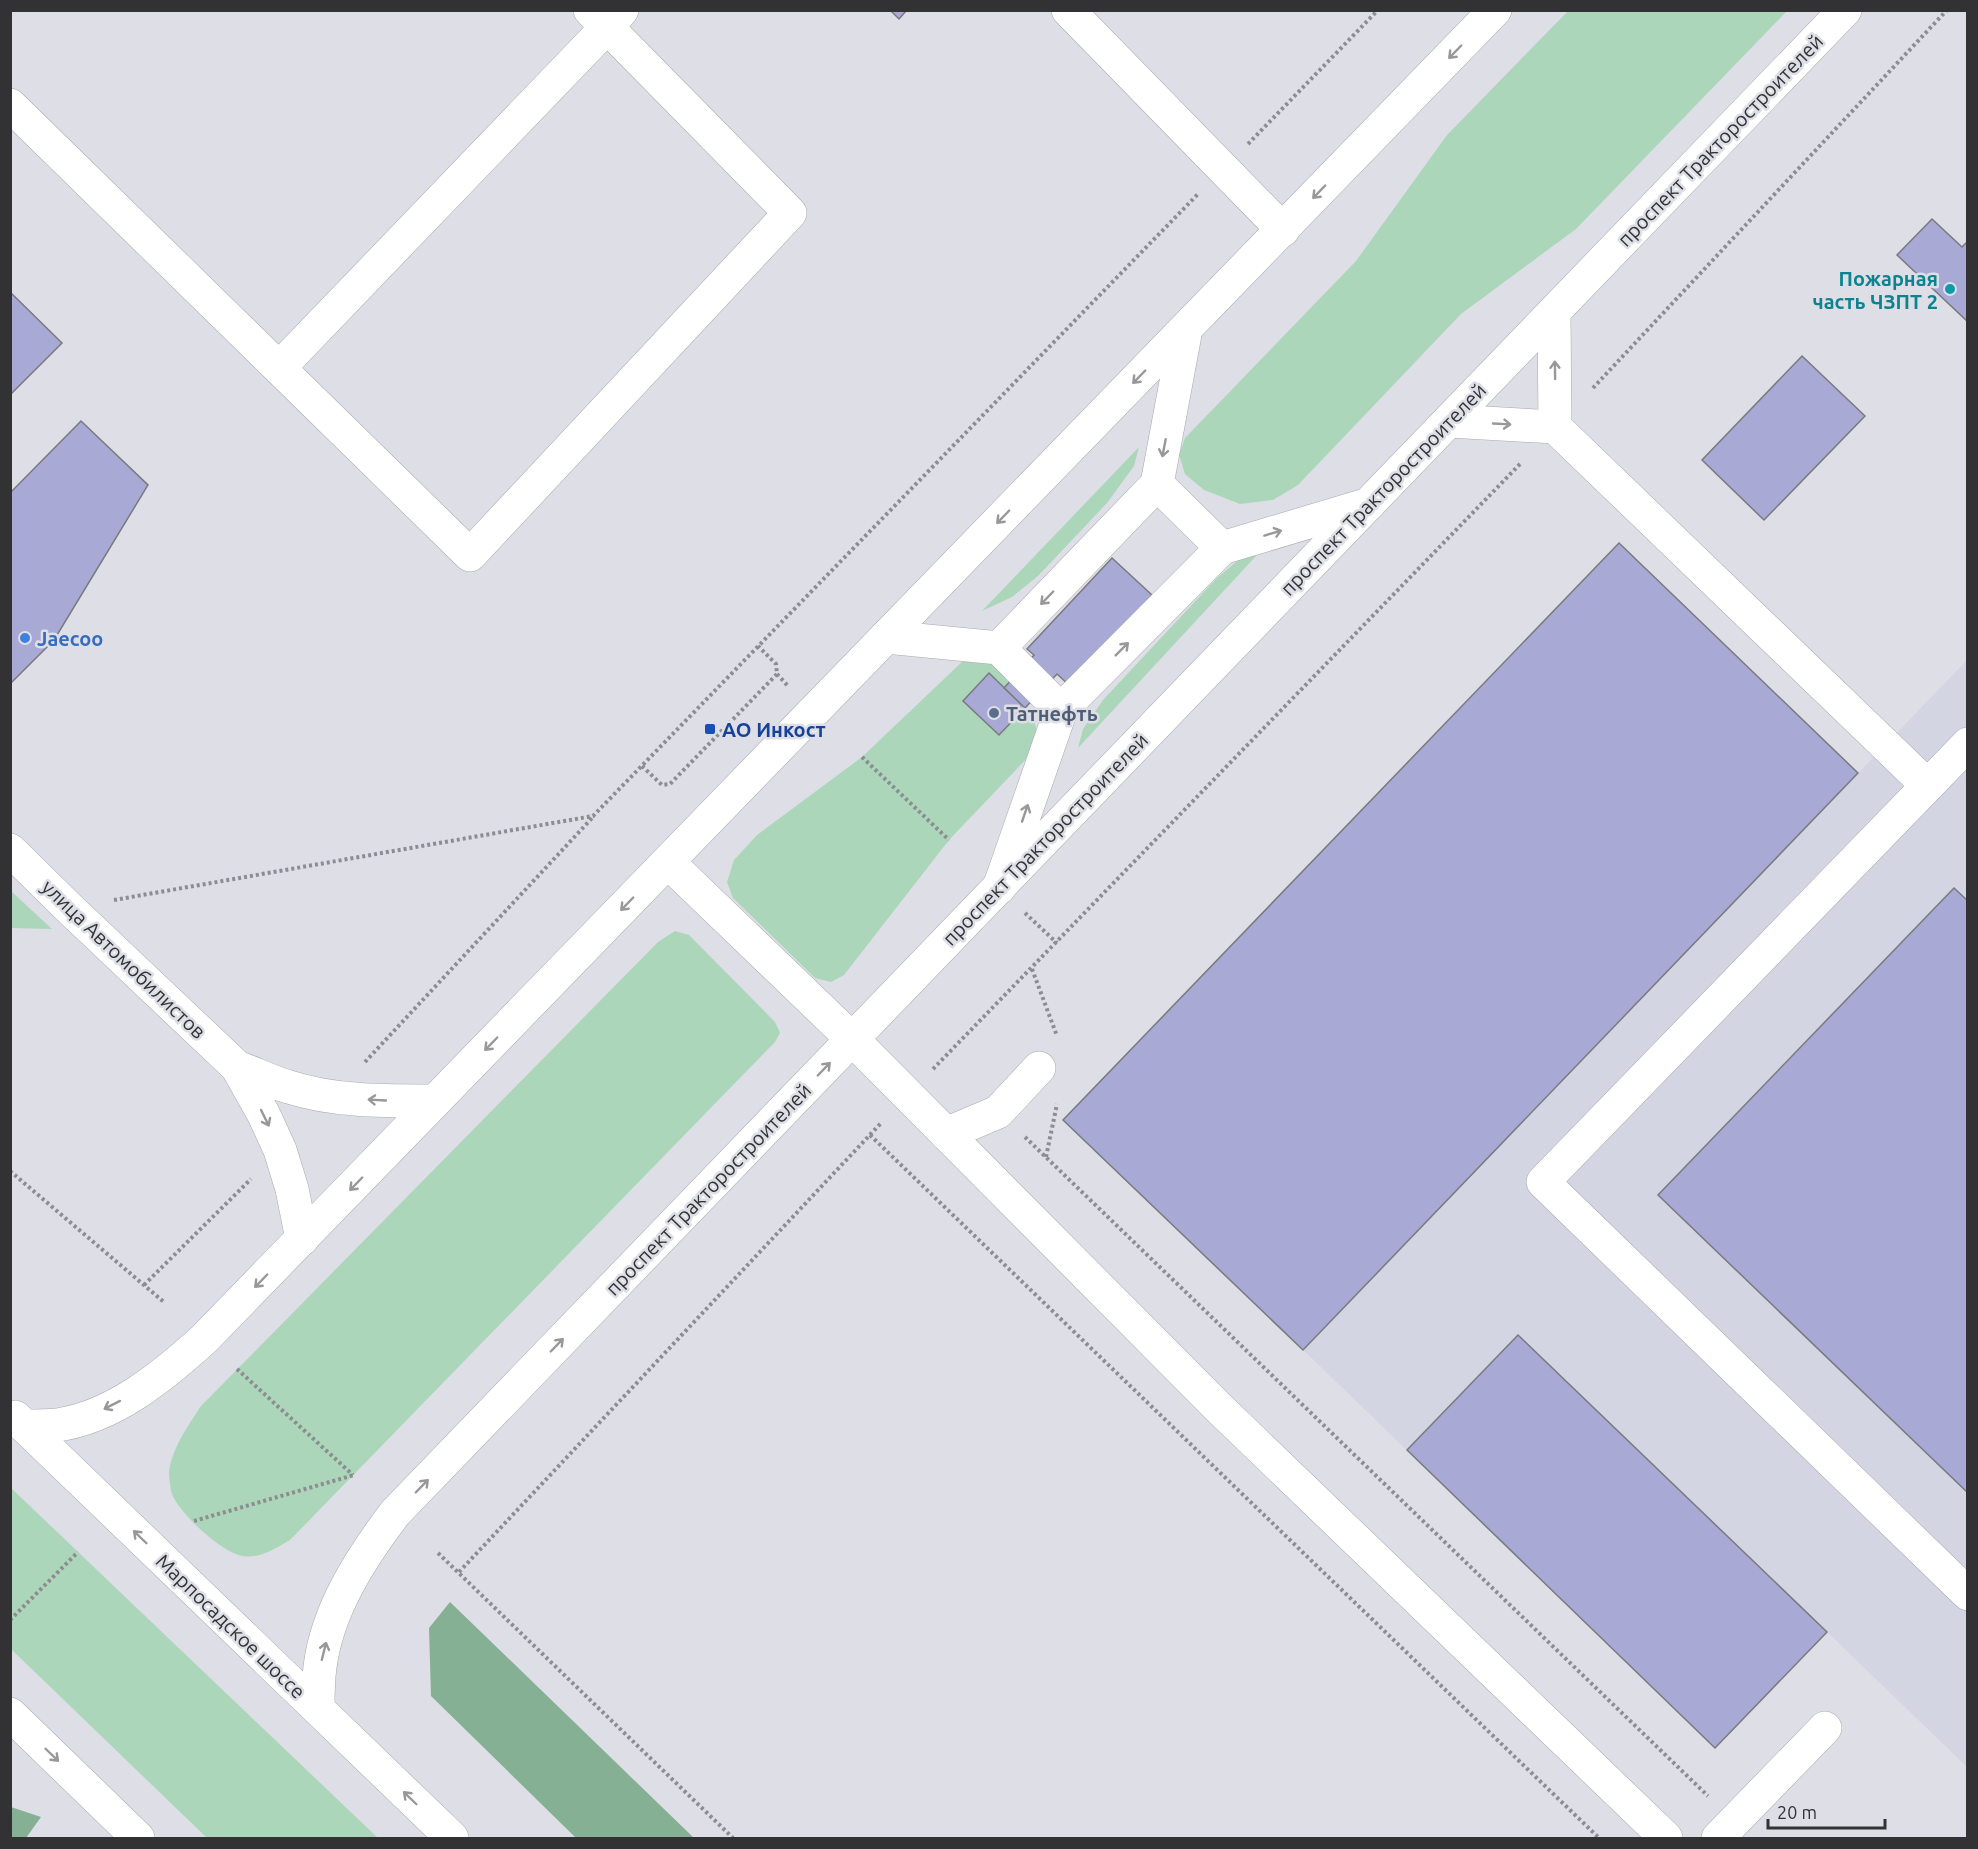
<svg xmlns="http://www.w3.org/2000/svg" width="1978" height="1849" viewBox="0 0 1978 1849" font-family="Ubuntu,sans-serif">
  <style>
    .built { fill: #d4d5e3 }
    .green { fill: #acd6b9 }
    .forest { fill: #86b094 }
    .building { fill: #a8a9d4; stroke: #79797f; stroke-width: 1.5 }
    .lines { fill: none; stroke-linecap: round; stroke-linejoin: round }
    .minor-casing { stroke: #a8a8af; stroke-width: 34 }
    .major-casing { stroke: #a8a8af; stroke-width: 34 }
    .path { stroke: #8c8c91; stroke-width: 4; stroke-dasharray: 3 3; stroke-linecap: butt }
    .minor { stroke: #fff; stroke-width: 33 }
    .major { stroke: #fff; stroke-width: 33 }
    .oneway { stroke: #98989a }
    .culture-dot { fill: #0f9aa8; stroke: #dedfe6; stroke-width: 2 }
    .shop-dot { fill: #3f7fe0; stroke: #dedfe6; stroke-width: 2 }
    .service-dot { fill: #5c6f8a; stroke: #dedfe6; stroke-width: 2 }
    .transit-dot { fill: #1a4fb4; stroke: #dedfe6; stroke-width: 2 }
    .labels { text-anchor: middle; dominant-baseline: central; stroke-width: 5; stroke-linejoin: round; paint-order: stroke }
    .street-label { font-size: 20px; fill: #323235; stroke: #dedfe6 }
    .culture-label { font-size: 20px; font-weight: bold; fill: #0d838f; stroke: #dedfe6; text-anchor: end }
    .shop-label { font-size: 20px; font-weight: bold; fill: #366cbe; stroke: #dedfe6; text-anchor: start }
    .service-label { font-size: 20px; font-weight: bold; fill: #4e5e75; stroke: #dedfe6; text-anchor: start }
    .transit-label { font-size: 20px; font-weight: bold; fill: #164399; stroke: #dedfe6; text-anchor: start }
  </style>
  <rect width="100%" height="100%" fill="#dedfe6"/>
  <path class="built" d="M1967 660V1767L1827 1632 1715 1748 1303 1350Z"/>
  <path class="green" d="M1568 11H1787L1576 229 1461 314 1298 485 1273 500 1240 504 1204 490 1185 474 1179 455 1185 438 1356 261 1447 135Z
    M1139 447 1134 466 1107 503 1038 576 1012 597 982 611Z
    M1270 541 1078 748 1083 729 1103 700 1216 579 1243 556Z
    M989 658 1031 711 1038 734 1032 753 949 840 844 975 831 982 815 978 733 898 727 882 734 860 757 835 862 757 965 659Z
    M10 891H11L52 929 11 928Z
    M675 931 689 935 775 1022 780 1033 775 1042 290 1540C276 1548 260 1559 243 1556 222 1553 179 1513 172 1494 170 1488 169 1477 169 1471 173 1446 188 1426 201 1406L658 942Z
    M10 1487 378 1838H207L11 1649Z"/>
  <path class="forest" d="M450 1602 694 1838H576L431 1696 429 1628Z
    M11 1807 41 1817 26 1838H11Z"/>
  <path class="building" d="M890 10H907L899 19Z
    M1932 219 1962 247 1968 241V322L1897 255Z
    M10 292 62 343 10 395Z
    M1802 356 1865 416 1764 520 1702 460Z
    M81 421 148 485 54 640 10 684V493Z
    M1619 543 1858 773 1303 1350 1063 1120Z
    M1112 558 1152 595 1069 685 1057 674 1025 708 1004 688 1034 655 1027 649Z
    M989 673 1025 708 999 735 963 701Z
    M1954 888 1968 901V1493L1658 1195Z
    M1518 1335 1827 1632 1715 1748 1407 1450Z"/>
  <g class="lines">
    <g class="minor-casing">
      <path id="minor" d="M1068 10 1283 230
        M10 105 279 368 607 27 590 10
        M1554 313 1555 427
        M279 368 470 555 790 213 607 27 622 10
        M1449 421 1555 427 1927 785
        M1157 484 1222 548
        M886 637 999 648 1157 484 1186 329
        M999 648 1061 710
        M1968 744 1543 1182 1968 1594
        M10 850 69 908 237 1067 264 1115 280 1150 292 1189 302 1239
        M999 888 1061 710 1222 548 1369 504
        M852 1039 1219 1408 1666 1838
        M237 1067C254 1073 271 1082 289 1087 336 1102 387 1101 435 1101
        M946 1134 998 1112 1039 1068
        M1718 1838 1825 1728"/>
    </g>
    <g class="major-casing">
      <path id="major" d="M668 862 852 1039
        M15 1417 452 1838
        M24 1426C35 1426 46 1426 57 1425 114 1417 163 1376 204 1339L1495 10
        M318 1709C318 1695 318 1681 320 1667 327 1610 361 1558 395 1513L1845 10
        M10 1714 138 1838"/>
    </g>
    <path class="path" d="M1248 144 1378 10
      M1593 388 1947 10
      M777 674 788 686
      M862 757 949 840
      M642 766 662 785 670 784 777 674 776 664 758 646
      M114 900 593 816 1198 194
      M1025 913 1057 943
      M1032 969 1057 1036
      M365 1062 593 817
      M933 1069 1521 463
      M870 1135 1599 1838
      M1025 1137 1708 1796
      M1046 1157 1057 1104
      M10 1171 165 1303
      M144 1285 251 1179
      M237 1369 353 1475
      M194 1521 354 1475
      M438 1553 733 1838
      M459 1572 882 1122
      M10 1620 78 1552"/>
    <use href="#minor" class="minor"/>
    <use href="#major" class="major"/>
  </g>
  <defs><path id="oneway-shaft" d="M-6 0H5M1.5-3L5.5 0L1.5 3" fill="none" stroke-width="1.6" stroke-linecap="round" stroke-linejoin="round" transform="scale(1.5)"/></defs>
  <g class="oneway">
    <use href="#oneway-shaft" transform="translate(1455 52) rotate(134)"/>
    <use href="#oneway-shaft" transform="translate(1319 192) rotate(134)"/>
    <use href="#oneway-shaft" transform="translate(1555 370) rotate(-91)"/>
    <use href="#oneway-shaft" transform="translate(1139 377) rotate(134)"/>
    <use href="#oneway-shaft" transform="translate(1502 424) rotate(3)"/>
    <use href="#oneway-shaft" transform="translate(1164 448) rotate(101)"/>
    <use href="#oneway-shaft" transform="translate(1003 517) rotate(134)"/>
    <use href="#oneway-shaft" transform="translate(1273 533) rotate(-17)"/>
    <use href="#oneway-shaft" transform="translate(1047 598) rotate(134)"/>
    <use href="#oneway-shaft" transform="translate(1122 649) rotate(-45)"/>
    <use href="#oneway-shaft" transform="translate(1025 813) rotate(-71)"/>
    <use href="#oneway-shaft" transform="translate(627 904) rotate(134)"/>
    <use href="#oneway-shaft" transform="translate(491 1044) rotate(134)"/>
    <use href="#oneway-shaft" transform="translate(824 1069) rotate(-46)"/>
    <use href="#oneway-shaft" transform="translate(377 1100) rotate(-177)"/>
    <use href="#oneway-shaft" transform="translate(265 1118) rotate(64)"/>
    <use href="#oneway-shaft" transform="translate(356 1184) rotate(134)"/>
    <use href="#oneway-shaft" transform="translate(261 1281) rotate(134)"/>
    <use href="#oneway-shaft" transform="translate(557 1345) rotate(-46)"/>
    <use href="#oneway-shaft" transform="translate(112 1405) rotate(153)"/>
    <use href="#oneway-shaft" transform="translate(422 1486) rotate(-46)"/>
    <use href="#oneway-shaft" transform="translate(140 1537) rotate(-136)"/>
    <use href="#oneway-shaft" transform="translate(324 1651) rotate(-76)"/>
    <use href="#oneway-shaft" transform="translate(52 1755) rotate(44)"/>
    <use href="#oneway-shaft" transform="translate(410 1798) rotate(-136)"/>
  </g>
  <circle class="culture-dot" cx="1950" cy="289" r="6"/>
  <circle class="shop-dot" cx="25" cy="638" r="6"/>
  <circle class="service-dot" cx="994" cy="713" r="6"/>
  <rect class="transit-dot" x="704" y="723" width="12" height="12" rx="3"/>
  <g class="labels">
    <g class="street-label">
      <text transform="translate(1720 140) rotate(-46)">проспект Тракторостроителей</text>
      <text transform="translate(1383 489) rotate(-46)">проспект Тракторостроителей</text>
      <text transform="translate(1045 839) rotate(-46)">проспект Тракторостроителей</text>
      <text transform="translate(124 959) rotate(44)">улица Автомобилистов</text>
      <text transform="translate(708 1189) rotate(-46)">проспект Тракторостроителей</text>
      <text transform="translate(231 1626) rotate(44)">Марпосадское шоссе</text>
    </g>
    <g class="culture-label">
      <text x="1938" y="278">Пожарная<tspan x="1938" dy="23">часть ЧЗПТ 2</tspan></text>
    </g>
    <g class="shop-label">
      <text x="37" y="638">Jaecoo</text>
    </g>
    <g class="service-label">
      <text x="1006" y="713">Татнефть</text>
    </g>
    <g class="transit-label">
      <text x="722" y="729">АО Инкост</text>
    </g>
  </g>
  <rect width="1978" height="1849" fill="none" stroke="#323235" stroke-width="24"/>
  <path d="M1768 1819v9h117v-9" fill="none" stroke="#323235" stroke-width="3"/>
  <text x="1777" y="1819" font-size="18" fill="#323235" stroke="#dedfe6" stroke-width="4.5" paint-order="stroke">20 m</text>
</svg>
